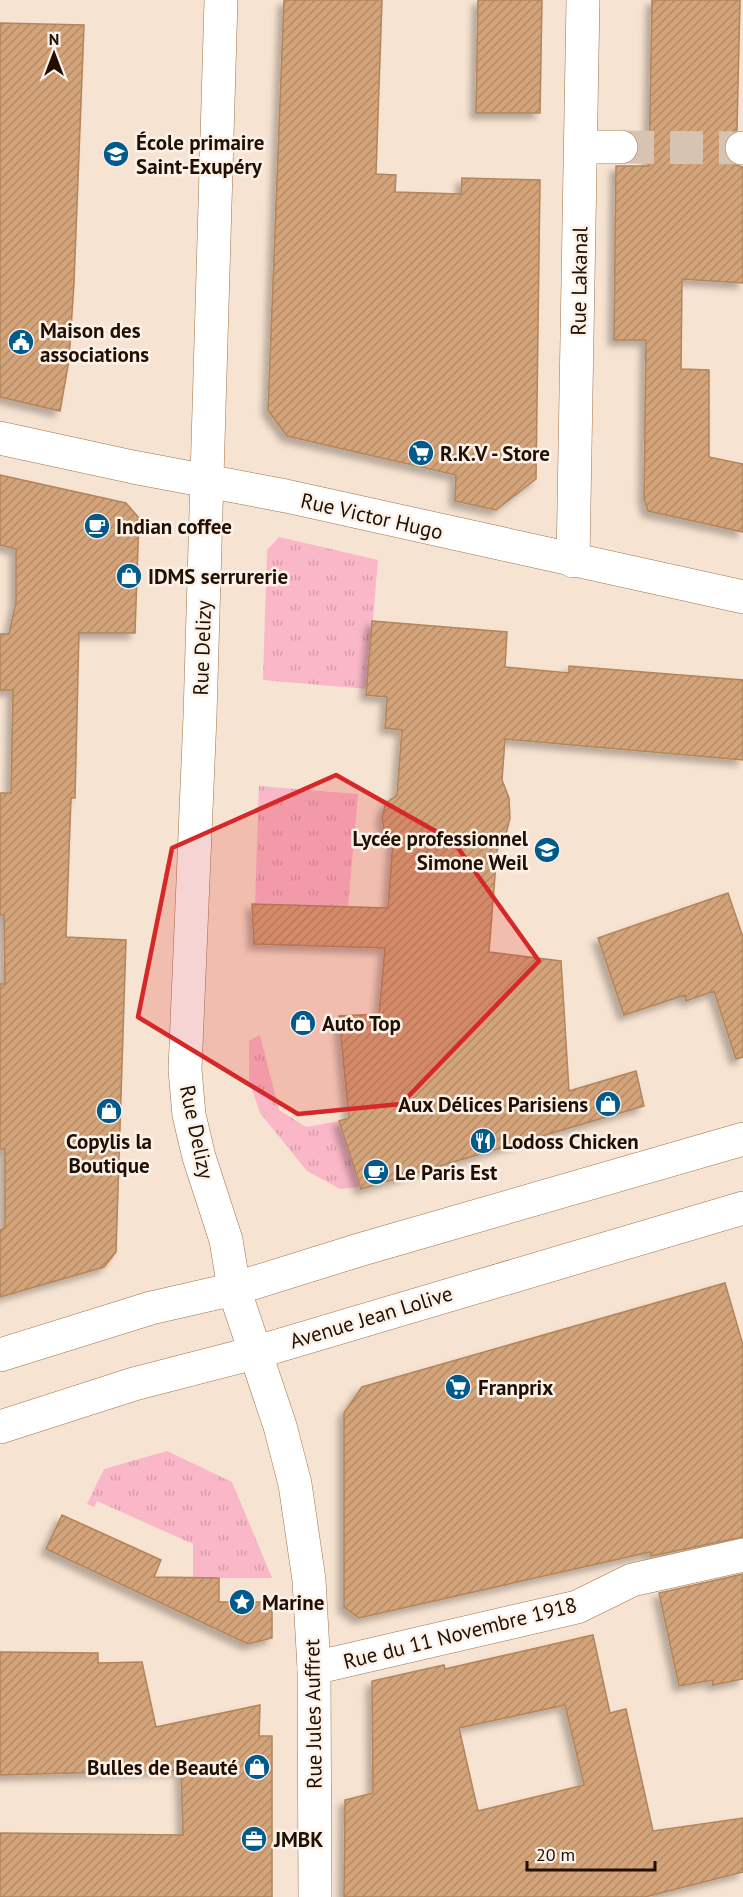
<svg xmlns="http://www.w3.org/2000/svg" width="743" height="1897" viewBox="0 0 743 1897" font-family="'PT Sans',sans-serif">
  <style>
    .grass { fill: url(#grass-tufts) }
    .building { fill: url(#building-hatch); stroke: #b3855b; stroke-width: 1.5; fill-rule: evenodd; filter: url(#shadow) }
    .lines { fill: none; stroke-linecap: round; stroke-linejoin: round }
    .minor-tunnel { stroke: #d7c3b2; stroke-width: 33; stroke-dasharray: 33 16; stroke-linecap: butt }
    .minor-casing { stroke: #a07249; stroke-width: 34 }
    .major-casing { stroke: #a07249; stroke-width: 34 }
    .minor { stroke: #fff; stroke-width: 33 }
    .major { stroke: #fff; stroke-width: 33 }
    .marked { fill: #d62828; fill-opacity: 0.2; stroke: #d62828; stroke-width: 4.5; stroke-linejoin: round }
    .labels { text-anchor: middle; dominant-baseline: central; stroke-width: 5; stroke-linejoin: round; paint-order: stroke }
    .poi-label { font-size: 21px; font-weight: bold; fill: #210f01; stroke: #fcf2e9; text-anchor: start }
    .street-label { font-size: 21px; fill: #210f01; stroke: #fcf2e9 }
  </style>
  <defs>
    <pattern id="grass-tufts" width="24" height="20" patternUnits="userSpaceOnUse" patternTransform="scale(1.5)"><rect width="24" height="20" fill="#fab7c8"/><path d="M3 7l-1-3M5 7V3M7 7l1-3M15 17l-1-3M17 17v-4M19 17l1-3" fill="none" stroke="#d69caa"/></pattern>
    <pattern id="building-hatch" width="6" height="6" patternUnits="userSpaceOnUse" patternTransform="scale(1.5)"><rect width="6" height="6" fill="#d3a379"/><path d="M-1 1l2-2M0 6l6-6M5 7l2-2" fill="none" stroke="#b58b67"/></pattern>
    <filter id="shadow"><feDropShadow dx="-5.5" dy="5.5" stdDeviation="3" flood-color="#0004"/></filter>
  </defs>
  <rect width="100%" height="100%" fill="#f7e3d1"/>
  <path class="grass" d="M279 537 378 560 367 689 263 680 267 550Z
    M259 786 358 794 348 907 255 904Z
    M260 1035 279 1110 306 1127 339 1121 360 1187 340 1189 307 1171 260 1113 249 1080V1041Z
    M167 1451 232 1482 272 1578H193V1544L97 1501 94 1507 87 1504 104 1469Z"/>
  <path class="building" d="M284 0H382L376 174 396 175 395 192 461 194 462 178 540 180 536 479 496 510 455 501 456 475 287 436 268 410Z
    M478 0H542L540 113H476Z
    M652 0H740L737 130 726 138 723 149 726 158 732 164 743 167V283L682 279 681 369 709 370V457L743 464V532L648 511 644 499 646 340H614L616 166H649Z
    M0 23 84 25 74 283 69 360 60 411 0 397Z
    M0 475 126 503 139 518 135 633H79L75 798H71L66 937 126 940 116 1252 104 1267 0 1297V1230L5 1228V1149H0V984H5L4 915H0V793H11L13 690H0V634H9L16 602V549L0 545Z
    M372 621 507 632 505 667 569 673V666L743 680V760L505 739 502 780 509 798 510 818 506 834 497 850 489 952 561 961 569 1091 636 1071 644 1106 361 1189 339 1121 349 1118 339 1016 379 1014 385 948 254 944 252 904 388 908 393 840 384 829 382 817 386 803 397 795 402 730 385 728 387 697 366 695Z
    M728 893 743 937V1057L736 1059 714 991 686 1001 685 995 624 1015 598 938Z
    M725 1283 743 1345V1537L651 1556 650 1552 359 1618 344 1607V1413L362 1387Z
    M62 1515 161 1560 154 1577 219 1578V1602H272V1638L248 1644 46 1549Z
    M743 1574V1679L713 1685 712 1680 679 1686 659 1593Z
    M593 1635 610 1713 626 1709 653 1831 743 1818V1872L645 1897H344L345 1800 373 1793 372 1681 444 1665 445 1669ZM565 1705 584 1785 478 1811 459 1728Z
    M0 1652 98 1653V1663L142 1662 156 1727 260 1705 259 1736H272V1897H0V1833L183 1835 181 1770 0 1775Z"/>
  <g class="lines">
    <path class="minor-tunnel" d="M621 147 742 148"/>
    <g class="minor-casing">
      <path id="minor" d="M582 147H621
        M742 148H743
        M0 438 133 467 286 496 743 597
        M573 561 583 0
        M314 1668 577 1607 632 1580 743 1555"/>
    </g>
    <g class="major-casing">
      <path id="major" d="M221 0 200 716 185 1070 189 1115 199 1157 226 1240 234 1289 280 1426 295 1484 309 1580 314 1668 315 1897
        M0 1355 151 1308 234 1289 359 1250 743 1139
        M0 1427 134 1384 254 1353 743 1208"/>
    </g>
    <use href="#minor" class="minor"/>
    <use href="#major" class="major"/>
  </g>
  <path class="marked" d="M336 775 453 841 539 961 401 1104 298 1114 138 1017 172 848Z"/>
  <defs>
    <g id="school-disc" transform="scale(1.35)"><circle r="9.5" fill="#005b8c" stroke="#fcf2e9"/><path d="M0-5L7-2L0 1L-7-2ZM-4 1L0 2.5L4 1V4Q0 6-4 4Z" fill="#fff"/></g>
    <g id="civic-disc" transform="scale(1.35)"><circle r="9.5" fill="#005b8c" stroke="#fcf2e9"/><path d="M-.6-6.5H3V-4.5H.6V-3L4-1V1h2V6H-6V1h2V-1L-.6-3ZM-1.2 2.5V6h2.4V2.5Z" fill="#fff"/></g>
    <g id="supermarket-disc" transform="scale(1.35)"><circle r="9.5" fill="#005b8c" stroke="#fcf2e9"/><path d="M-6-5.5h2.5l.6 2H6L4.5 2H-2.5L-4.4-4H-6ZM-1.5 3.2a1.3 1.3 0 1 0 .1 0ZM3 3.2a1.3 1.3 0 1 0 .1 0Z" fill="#fff"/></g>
    <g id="cafe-disc" transform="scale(1.35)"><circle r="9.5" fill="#005b8c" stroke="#fcf2e9"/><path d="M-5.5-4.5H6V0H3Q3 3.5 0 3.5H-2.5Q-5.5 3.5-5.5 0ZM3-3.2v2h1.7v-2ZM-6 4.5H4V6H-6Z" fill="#fff"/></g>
    <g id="shop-disc" transform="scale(1.35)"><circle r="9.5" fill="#005b8c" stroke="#fcf2e9"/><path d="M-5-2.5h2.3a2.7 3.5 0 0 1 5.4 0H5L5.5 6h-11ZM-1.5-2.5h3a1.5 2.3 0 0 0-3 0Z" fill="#fff"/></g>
    <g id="restaurant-disc" transform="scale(1.35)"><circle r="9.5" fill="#005b8c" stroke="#fcf2e9"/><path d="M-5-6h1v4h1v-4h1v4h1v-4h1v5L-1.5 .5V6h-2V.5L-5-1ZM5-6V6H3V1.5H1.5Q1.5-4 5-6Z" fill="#fff"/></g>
    <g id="sight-disc" transform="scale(1.35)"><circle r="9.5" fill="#005b8c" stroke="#fcf2e9"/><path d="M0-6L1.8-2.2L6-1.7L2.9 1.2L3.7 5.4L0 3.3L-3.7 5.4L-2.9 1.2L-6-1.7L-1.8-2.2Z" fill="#fff"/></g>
    <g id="office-disc" transform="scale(1.35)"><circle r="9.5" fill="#005b8c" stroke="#fcf2e9"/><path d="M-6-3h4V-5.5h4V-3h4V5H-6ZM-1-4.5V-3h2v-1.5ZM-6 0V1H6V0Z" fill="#fff"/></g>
  </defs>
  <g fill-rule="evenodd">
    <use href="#school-disc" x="116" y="154"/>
    <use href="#civic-disc" x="21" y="342"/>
    <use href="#supermarket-disc" x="421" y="453"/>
    <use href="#cafe-disc" x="97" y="526"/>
    <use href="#shop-disc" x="129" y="576"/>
    <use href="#school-disc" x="547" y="850"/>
    <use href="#shop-disc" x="303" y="1023"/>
    <use href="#shop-disc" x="608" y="1104"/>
    <use href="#shop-disc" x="109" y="1111"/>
    <use href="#restaurant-disc" x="483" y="1141"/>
    <use href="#cafe-disc" x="376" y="1172"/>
    <use href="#supermarket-disc" x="458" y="1387"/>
    <use href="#sight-disc" x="242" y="1602"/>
    <use href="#shop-disc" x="257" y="1767"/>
    <use href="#office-disc" x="254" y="1839"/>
  </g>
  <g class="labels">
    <g class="poi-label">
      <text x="136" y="142">École primaire<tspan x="136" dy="24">Saint-Exupéry</tspan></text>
      <text x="40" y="330">Maison des<tspan x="40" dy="24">associations</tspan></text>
      <text x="440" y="453">R.K.V - Store</text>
      <text x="116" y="526">Indian coffee</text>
      <text x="148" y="576">IDMS serrurerie</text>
      <text x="528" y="838" text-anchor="end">Lycée professionnel<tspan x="528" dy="24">Simone Weil</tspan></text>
      <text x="322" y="1023">Auto Top</text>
      <text x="588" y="1104" text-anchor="end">Aux Délices Parisiens</text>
      <text x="109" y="1141" text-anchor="middle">Copylis la<tspan x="109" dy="24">Boutique</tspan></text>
      <text x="502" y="1141">Lodoss Chicken</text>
      <text x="395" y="1172">Le Paris Est</text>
      <text x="478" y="1387">Franprix</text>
      <text x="262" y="1602">Marine</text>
      <text x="238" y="1767" text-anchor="end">Bulles de Beauté</text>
      <text x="274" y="1839">JMBK</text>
    </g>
    <g class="street-label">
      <text transform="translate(579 281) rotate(-89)">Rue Lakanal</text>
      <text transform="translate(372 516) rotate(13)">Rue Victor Hugo</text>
      <text transform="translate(202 648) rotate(-88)">Rue Delizy</text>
      <text transform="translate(197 1132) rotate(78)">Rue Delizy</text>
      <text transform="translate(371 1317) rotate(-17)">Avenue Jean Lolive</text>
      <text transform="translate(460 1633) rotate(-14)">Rue du 11 Novembre 1918</text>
      <text transform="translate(313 1714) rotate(-91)">Rue Jules Auffret</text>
    </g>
  </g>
  <g transform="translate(54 54)" stroke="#fcf2e9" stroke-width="4.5" paint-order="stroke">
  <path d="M0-4.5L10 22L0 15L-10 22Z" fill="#210f01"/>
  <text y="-9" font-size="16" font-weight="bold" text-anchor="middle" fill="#210f01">N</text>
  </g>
  <path d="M527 1861v9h128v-9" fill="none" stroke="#210f01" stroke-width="3"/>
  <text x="536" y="1861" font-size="18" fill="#210f01" stroke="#fcf2e9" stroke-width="4.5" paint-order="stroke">20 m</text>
</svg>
